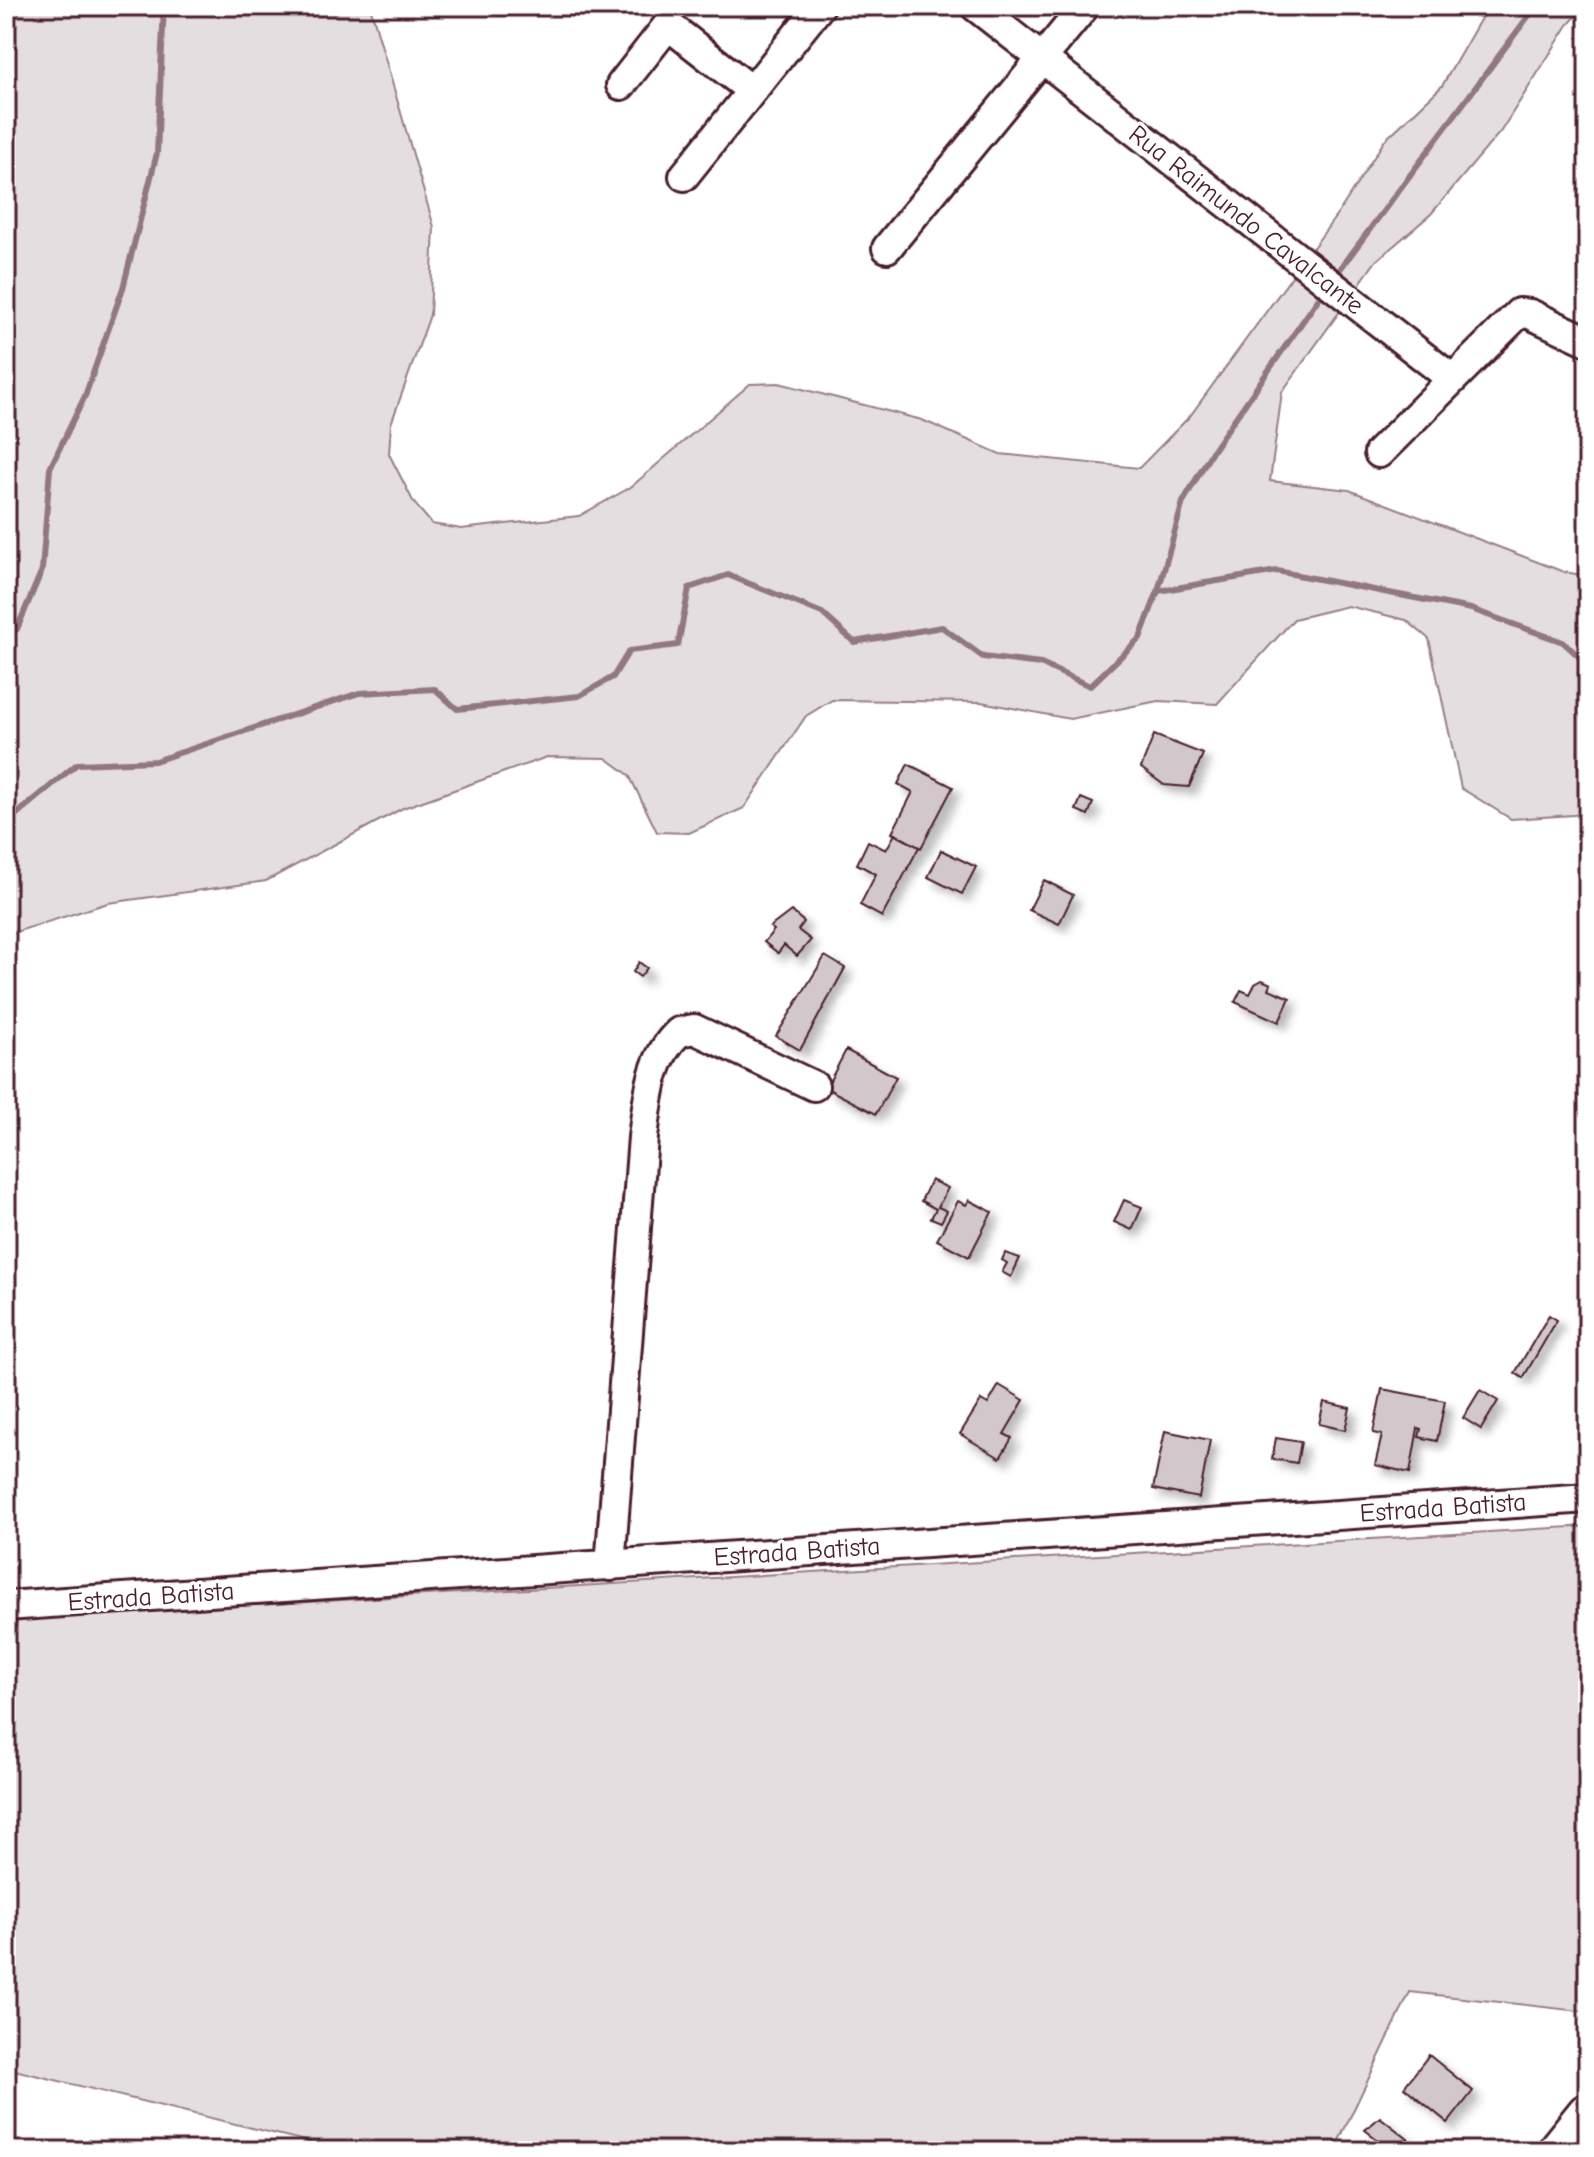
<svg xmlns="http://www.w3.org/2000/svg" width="1594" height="2157" viewBox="0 0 1594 2157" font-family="'Comic Neue',sans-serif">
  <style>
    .green { fill: #e5dee0; stroke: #987e86; stroke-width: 2 }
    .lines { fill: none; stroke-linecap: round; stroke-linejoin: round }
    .stream { stroke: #91787e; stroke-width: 6 }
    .building { fill: #d2c7cb; stroke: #4a1f2b; stroke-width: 2; filter: url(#shadow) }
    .minor-casing { stroke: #4a1f2b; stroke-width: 34 }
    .highway-casing { stroke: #4a1f2b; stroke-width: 48 }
    .path { stroke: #4a1f2b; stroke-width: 3; stroke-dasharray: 2 6; stroke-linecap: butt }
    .minor { stroke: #fff; stroke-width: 28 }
    .highway { stroke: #fff; stroke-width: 42 }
    .labels { text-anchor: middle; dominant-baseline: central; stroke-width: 7; stroke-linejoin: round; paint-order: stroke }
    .street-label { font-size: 26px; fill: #4a1f2b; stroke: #fff }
  </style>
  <defs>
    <filter id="shadow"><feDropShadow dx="7" dy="7" stdDeviation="4" flood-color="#0004"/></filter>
  </defs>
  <rect width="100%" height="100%" fill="#fff"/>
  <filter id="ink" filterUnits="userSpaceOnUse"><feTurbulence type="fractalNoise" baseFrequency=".0125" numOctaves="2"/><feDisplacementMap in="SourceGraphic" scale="16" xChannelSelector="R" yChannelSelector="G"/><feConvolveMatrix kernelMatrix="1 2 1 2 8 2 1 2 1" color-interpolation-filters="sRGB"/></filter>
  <g filter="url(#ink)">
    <path class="green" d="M6 6H370L434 227 430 315 391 424 389 454 414 503 432 524 461 529 579 516 631 487 750 384 779 383 922 420 1000 454 1139 468 1190 416 1339 212 1385 140 1442 86 1488 6H1585L1568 25 1501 131 1431 214 1376 261 1282 392 1270 481 1349 490 1564 572 1588 576V814L1511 819 1461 788 1429 639 1406 620 1348 606 1294 619 1217 704 1158 701 1070 719 981 702 832 700 806 716 744 808 689 833 657 832 629 775 606 758 547 757 403 808 266 881 108 903 6 935Z
      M1588 1526V2012L1410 1992 1334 2151H346L6 2068V1620Z"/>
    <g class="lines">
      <path class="stream" d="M1335 276 1536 6
        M1158 591 1183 502 1213 450 1326 288
        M6 635 17 629 42 570 50 468 85 396 123 288 157 153 164 6
        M6 823 77 764 155 761 359 693 435 689 457 709 579 696 613 677 629 651 678 645 689 588 728 575 822 613 854 642 942 627 983 657 1041 664 1090 686 1140 638 1158 591 1277 571 1471 609 1563 642 1584 661 1588 681"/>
    </g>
    <path class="building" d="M1154 735 1203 754 1189 787 1164 785 1141 768Z
      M908 764 953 787 921 848 892 833 913 792 898 784Z
      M1081 798 1093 803 1088 815 1076 810Z
      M895 834 919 847 882 917 860 905 876 874 857 864 868 841 886 850Z
      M941 850 976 867 962 894 928 877Z
      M1044 880 1073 895 1059 924 1029 910Z
      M791 911 804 922 798 930 811 940 797 956 784 945 778 953 764 942 774 930 770 927Z
      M825 956 845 968 800 1050 776 1036Z
      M639 962 647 968 640 977 633 972Z
      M1262 980 1271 984 1269 989 1290 998 1279 1022 1235 1002 1241 990 1250 994 1255 984Z
      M846 1050 896 1077 876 1114 826 1088Z
      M931 1180 948 1188 938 1207 947 1211 941 1222 931 1218 936 1209 921 1201Z
      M969 1200 992 1212 969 1257 937 1240 958 1201 966 1205Z
      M1124 1200 1142 1207 1132 1230 1114 1222Z
      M1005 1253 1020 1258 1011 1277 1002 1272 1007 1263 1002 1260Z
      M1549 1315 1557 1320 1523 1378 1515 1373Z
      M999 1385 1024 1400 1004 1434 1012 1438 1000 1458 960 1434 981 1400 988 1404Z
      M1382 1389 1445 1401 1437 1441 1419 1437 1421 1429 1418 1428 1410 1473 1375 1465 1382 1435 1373 1433Z
      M1480 1390 1498 1401 1481 1429 1463 1418Z
      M1324 1402 1350 1408 1345 1430 1319 1424Z
      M1165 1431 1210 1440 1199 1498 1153 1489Z
      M1276 1438 1301 1442 1297 1463 1272 1459Z
      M1429 2055 1473 2091 1448 2123 1404 2087Z
      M1380 2117 1414 2144 1409 2151H1393L1365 2130Z"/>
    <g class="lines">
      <g class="minor-casing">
        <path id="minor" d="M975 6 1452 379
          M621 85 668 25 751 90
          M684 176 820 6
          M887 248 1085 6
          M1379 453 1519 313 1530 314 1588 341
          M610 1566 643 1137C648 1101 650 1058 679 1032L694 1029 814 1086
          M6 1606 1588 1498"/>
      </g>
      <g class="highway-casing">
        <path id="highway" d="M1559 2151 1588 2115"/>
      </g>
      <path class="path" d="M620 6 648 13"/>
      <use href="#minor" class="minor"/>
      <use href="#highway" class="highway"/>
    </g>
  </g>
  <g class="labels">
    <g class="street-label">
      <text transform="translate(1246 220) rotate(38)">Rua Raimundo Cavalcante</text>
      <text transform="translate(1443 1508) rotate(-4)">Estrada Batista</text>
      <text transform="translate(797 1552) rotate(-4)">Estrada Batista</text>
      <text transform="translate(151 1597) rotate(-4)">Estrada Batista</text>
    </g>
  </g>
  <rect width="1594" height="2157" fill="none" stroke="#fff" stroke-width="32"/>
  <rect x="16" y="16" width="1562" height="2125" fill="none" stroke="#4a1f2b" stroke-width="3" filter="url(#ink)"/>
</svg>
